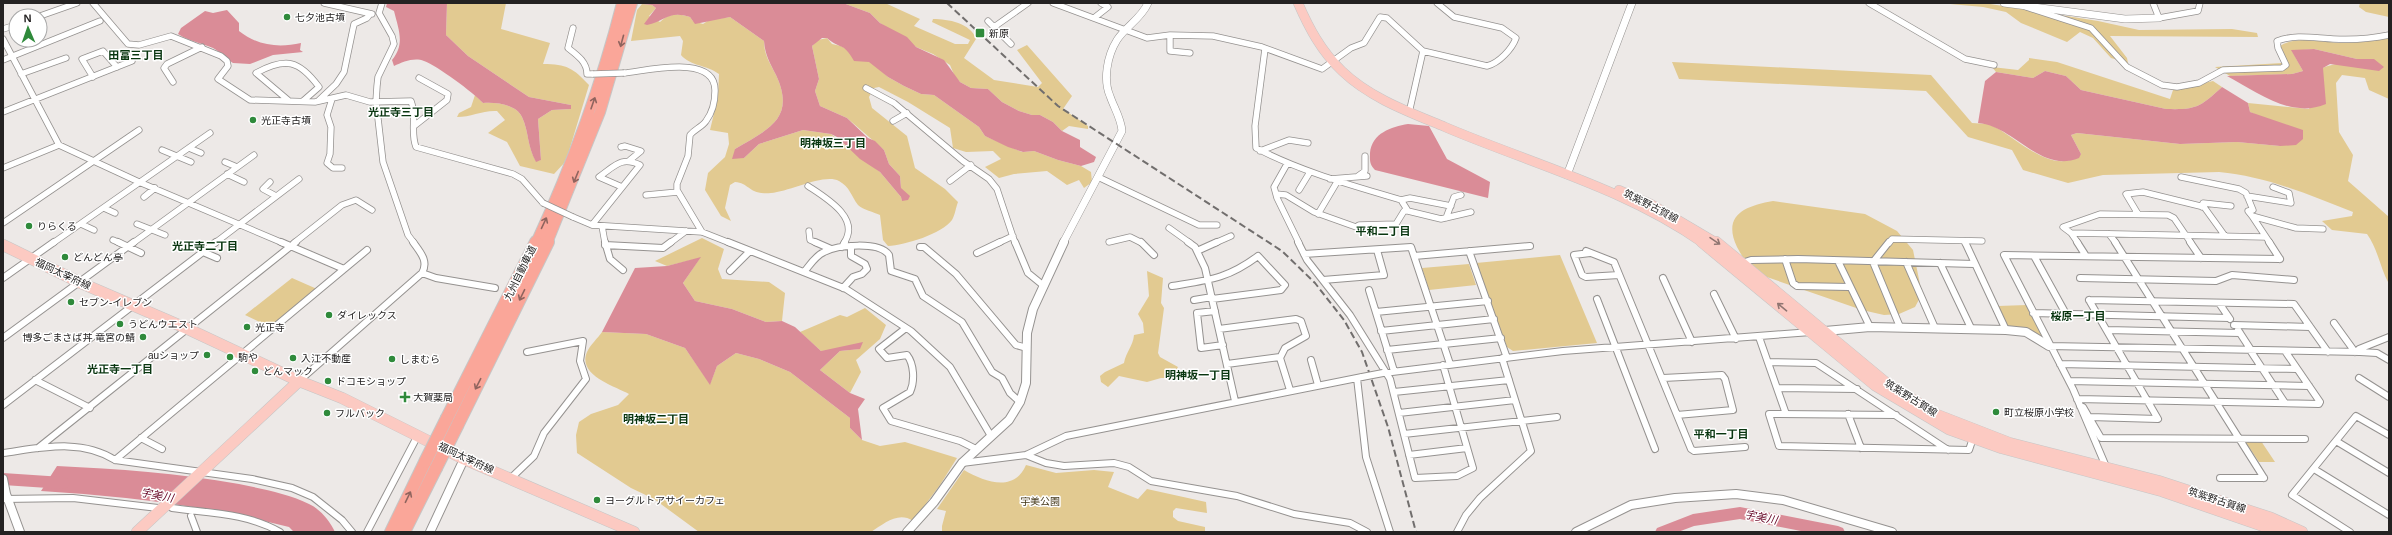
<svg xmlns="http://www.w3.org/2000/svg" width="2392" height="535" viewBox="0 0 2392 535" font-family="Arial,'Noto Sans JP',sans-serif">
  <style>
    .green { fill: #e2ca91 }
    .water { fill: #da8c97 }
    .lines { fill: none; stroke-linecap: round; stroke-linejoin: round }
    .river { fill: #da8c97; fill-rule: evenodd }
    .minor-far1-casing { stroke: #959290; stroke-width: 7 }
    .minor-casing { stroke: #959290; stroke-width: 8 }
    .tertiary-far1-casing { stroke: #959290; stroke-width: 8 }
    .tertiary-casing { stroke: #959290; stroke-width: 10 }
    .primary-far1-casing { stroke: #c6c6c6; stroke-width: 10 }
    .primary-casing { stroke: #c6c6c6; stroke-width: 12 }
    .motorway-far1-casing { stroke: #c6c6c6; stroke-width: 12 }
    .motorway-casing { stroke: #c6c6c6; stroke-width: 14 }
    .minor-far1 { stroke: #fff; stroke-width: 5.5 }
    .minor { stroke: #fff; stroke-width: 6 }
    .tertiary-far1 { stroke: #fff; stroke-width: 7 }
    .tertiary { stroke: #fff; stroke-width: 8 }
    .primary-far1 { stroke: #fccac2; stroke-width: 9 }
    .primary { stroke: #fccac2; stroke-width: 11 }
    .motorway-far1 { stroke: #faa699; stroke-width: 10 }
    .motorway { stroke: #faa699; stroke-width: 12 }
    .rail { stroke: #716e6d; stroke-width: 2; stroke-dasharray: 7 3.5; stroke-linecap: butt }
    .minor-bridge-far1-casing { stroke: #959290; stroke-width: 7; stroke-linecap: butt }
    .minor-bridge-casing { stroke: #959290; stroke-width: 8; stroke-linecap: butt }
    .motorway-bridge-casing { stroke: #c6c6c6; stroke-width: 14; stroke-linecap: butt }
    .minor-bridge-far1 { stroke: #fff; stroke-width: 5.5 }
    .minor-bridge { stroke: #fff; stroke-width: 6 }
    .motorway-bridge { stroke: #faa699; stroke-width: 12 }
    .oneway { stroke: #8f645e }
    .oneway2 { stroke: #907672 }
    .poi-dot { fill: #2f8a3b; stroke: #fff; stroke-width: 1.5 }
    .labels { text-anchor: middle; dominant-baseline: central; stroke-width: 3; stroke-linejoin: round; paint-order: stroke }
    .poi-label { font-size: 10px; fill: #242222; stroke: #fff; text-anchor: start }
    .street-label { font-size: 10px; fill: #242222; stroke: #fff }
    .park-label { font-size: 10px; fill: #433617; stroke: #fff }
    .neighbourhood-label { font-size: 11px; font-weight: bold; fill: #08350f; stroke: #fff }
    .water-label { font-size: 11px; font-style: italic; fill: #660626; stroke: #fff }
  </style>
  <rect width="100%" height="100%" fill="#ede9e7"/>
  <path class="green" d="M447 3H506L501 29 550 43 543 64C567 64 573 68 589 85L566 161 554 174 520 166 507 142 488 133 505 120 497 111C483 110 471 117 457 117L459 113 471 107 475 95 483 103C495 102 516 104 522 117 529 132 527 146 536 161L541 160 538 119 552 110 571 109V105L529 97 468 56 446 35Z
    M843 3H885L920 19 914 26 955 44H968L970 40 932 22 933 19C948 19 971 23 976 39L964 58 994 80 1038 87 1042 83 1017 50 1027 45 1072 96 1063 109 1088 126V129L1069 126 1062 131 1053 122 1040 115H1032L1019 111 1002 102 988 89 971 88 960 82 955 77 950 65 933 54 916 47 880 23 870 13Z
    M1939 3H1984L2098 21 2139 30 2232 29 2257 33 2258 37 2110 36 2127 58 2128 63 2111 58 2093 38 2080 32 2067 42 2021 23 2006 12 1983 7Z
    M2360 3H2389V17L2366 12 2359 7Z
    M642 4 652 5 656 8 649 16 660 22C669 13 678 13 690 17L693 21 703 24 709 20 730 17 764 41C764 55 770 63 776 75 797 120 766 130 735 149L744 158 759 144 803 130 831 134 880 172 901 197 902 201 900 176 889 164 884 150 847 118 820 106 815 91 819 79 812 46 818 40 827 38 832 44 841 46 875 65 888 77 904 86 921 94 934 95 979 127 985 136 1022 152 1034 151 1058 160 1081 166 1091 172 1092 182 1084 188 1079 180 1067 185 1047 171 1014 174 999 178 985 167 1001 159 993 151 966 152 953 148 950 128 908 102 879 87 874 88 869 97 872 108 907 136 915 168 945 189 958 202C956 207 955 215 952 220 942 234 905 245 888 246L883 240 880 215C874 212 863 210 858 205 851 196 850 187 839 181 824 173 789 192 771 193 748 195 750 183 735 182L730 185 725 208 731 221 721 216 705 190 708 173 725 157 729 144 728 133 710 130 718 97 719 74C707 65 690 66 681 55L683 41 680 36 631 41 637 10Z
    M2389 36V99L2369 90 2365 78 2342 75 2336 83 2339 132 2353 155 2348 181 2389 217V284C2380 268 2378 249 2367 234L2332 230 2322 221 2352 216 2353 212C2310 195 2265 176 2219 172L2103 175 2068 183 2023 170 2012 150 1968 137 1926 91 1679 79 1672 62 1931 75 1972 123 1988 124 1997 128C2021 142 2055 176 2081 154L2071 135 2077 133 2180 144 2237 142 2280 146 2263 118 2250 112 2248 103 2309 109 2323 77V68C2332 63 2361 61 2374 59H2357L2314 49 2292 51 2303 71 2292 74 2230 76 2215 67 2282 63 2280 46C2298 34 2326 44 2346 43 2360 43 2375 39 2389 36Z
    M2029 58 2057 62 2170 99 2173 90 2213 81 2222 87C2200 107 2197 110 2166 109L2081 90 2066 76 2045 71 2033 78 1996 72 1992 67 2018 70 2029 60Z
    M1773 201 1865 214 1897 231 1913 250 1922 294 1915 307 1899 314 1884 315 1862 310 1761 275C1749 267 1744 260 1737 247 1722 215 1745 206 1773 201Z
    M702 238 724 249 718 269 722 279 769 282 785 293 782 321 766 322 732 309 695 301 683 283 700 258 667 266 655 261Z
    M1560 255 1597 343 1513 351 1507 347 1476 263Z
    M1469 264 1476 285 1429 290 1422 268Z
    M1147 271 1163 278 1161 303 1164 308 1158 353 1160 357 1178 367 1172 378H1161L1147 382 1119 376 1108 387 1101 382 1100 376 1105 372 1124 363C1126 352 1133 346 1134 335L1144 333 1143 323 1138 314 1149 296Z
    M292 278 317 289 270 327 245 315Z
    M2027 305 2044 338 2007 325 1998 306Z
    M865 308 886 325 880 339 856 360 861 372 850 393 820 370 840 351 859 349 821 351 800 332 840 315 847 317Z
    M602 332 646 334 685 348 710 384 717 366 736 353 759 359 790 372 850 418V428L862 440 880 446 905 442 957 458 940 485 913 521C898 511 884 524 871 532H699L654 499 631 488 577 453 576 435 579 422 591 414 618 405 629 394C614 386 577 375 587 352 590 345 598 338 602 332Z
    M2245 441H2261L2275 462H2259Z
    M1026 465 1056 473 1094 470 1114 472 1108 487 1138 499 1147 489 1206 502 1207 513 1176 508 1173 511V517L1178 521 1205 527V532H942V526L946 511 937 509 964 470C985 482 1014 493 1026 465Z"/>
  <path class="water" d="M387 3H447L446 35 468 56 529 97 571 105V109L552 110 538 119 541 160 536 162C527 146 529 132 522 117 516 104 495 102 483 103 474 93 436 65 424 61 414 57 403 62 394 66L392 60C405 44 399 31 394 11L386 7Z
    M843 3 870 13 880 23 907 37 916 47 944 60 960 82 971 88 988 89 1002 102 1019 111 1032 115H1040L1053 122 1062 131 1080 140V147L1096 157 1094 162 1081 166 1058 160 1034 151 1023 152 1008 147 985 136 979 127 934 95 921 94 904 86 888 77 869 62 854 61C843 41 840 50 827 38H822L812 46 819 79 815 91 820 106 847 118 868 138 875 141 884 150 889 164 900 176 901 188 910 196 908 200 902 201 901 197 880 172 860 159 837 137 831 134 803 130 759 144 744 158 732 159 735 149C766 130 797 120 776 75 770 63 765 55 764 41L730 17 695 24 690 17C669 10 665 21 647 25L644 24 656 8 652 5 642 4Z
    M227 10 239 23V31C258 46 279 48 301 43L300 50 303 52 273 55 250 64 233 63C226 59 221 52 213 48 201 43 189 41 178 34L181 28 205 11 213 13Z
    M2314 49 2357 59H2374L2384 67 2379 71 2330 64 2323 68 2326 104C2291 119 2257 92 2227 76L2292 74 2303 71 2291 50Z
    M2045 71 2066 76 2081 90 2166 109C2197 110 2200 107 2222 87L2248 103 2250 112 2303 130V139L2296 145 2280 146 2237 142 2180 144 2077 133 2071 135 2081 154 2079 158C2040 174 2015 126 1978 123L1985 81 1996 72 2033 78Z
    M1408 124 1429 126 1447 159 1490 182 1488 198 1375 170C1369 164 1370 160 1370 153 1372 133 1391 127 1408 124Z
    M701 257 683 283 695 301 732 309 766 322 782 321 795 327 821 351 863 342 860 349 840 351 820 370 850 393 865 399 858 409 862 440 850 428V418L790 372 759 359 736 353 717 366 710 385 685 348 646 334 602 332 635 268 667 266Z
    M57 466C118 469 178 473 239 484 262 489 287 493 309 504 320 509 330 521 335 532H294L289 527C207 506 125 496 41 491Z"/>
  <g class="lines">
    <path class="river" d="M3 473 63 477 68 479 70 483 68 487 63 489 3 485Z
      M1740 507 1838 526 1843 528 1845 532H1806L1740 519 1694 526 1678 532H1655L1657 528 1693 514Z"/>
    <g class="minor-far1-casing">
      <path id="minor-far1" d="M93 3 128 44 139 45 171 36 221 56 227 61 228 66 218 79 250 100 315 102 346 95 370 102 411 101C417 116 410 132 416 147L513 174 522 179 543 203
        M324 3 372 14
        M382 3 379 13 392 36 394 44 378 77 377 86 376 101 383 162 408 235 414 243
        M1053 3 1147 38 1170 35 1213 36 1262 47 1322 69 1351 48 1364 43 1380 17 1387 18 1423 51 1487 66C1499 63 1512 49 1516 38L1502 28 1454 17 1437 3
        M1869 3 1965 59 1994 65
        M2153 3 2159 18 2198 11 2200 3
        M2026 7 2091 28 2127 67 2162 85 2177 87 2199 83 2223 70 2282 68 2286 65 2278 48 2277 41C2296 34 2313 38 2333 39 2352 40 2370 39 2389 35
        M40 16 77 3
        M1094 18 1108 7 1101 3
        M988 21 1011 44
        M994 27 1028 3
        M573 28 568 48C577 55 587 62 587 74H593
        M3 29 16 25
        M1170 35V51L1190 53
        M3 39 59 145 139 182 283 243
        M1265 49 1255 126 1256 148C1302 172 1351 185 1401 200L1408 211 1441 219 1471 212
        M3 60 100 21
        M624 73C646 71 716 53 715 91 715 101 712 113 706 121 702 127 695 129 690 135L688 156 677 184V190L702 232
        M21 74 66 58
        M93 77 82 59 103 51 117 67
        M173 82 164 68 167 64 202 47
        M866 88 894 103 963 161 989 179 997 189 1015 243
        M332 99 327 115 331 127 330 154 327 163 333 168H342
        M288 100 256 73C286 57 299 60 319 87L303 101
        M318 101 336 84 344 72 354 24 367 18 370 14
        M3 112 132 61
        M1409 113 1423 51
        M893 121 907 113
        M414 126 447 100 448 94 419 78
        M621 147 625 146 641 151 630 160
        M189 148 201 153
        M162 150 191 162
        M1260 151 1289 140 1308 143
        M225 162 237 167
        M1287 164 1274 187 1277 198 1299 243
        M3 168 59 145
        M227 174 244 182
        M1358 176 1365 171V156
        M1098 177 1199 225H1217
        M2181 177 2239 189 2246 193 2253 210 2248 211 2252 216
        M1330 179 1367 176
        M950 181 971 165
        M270 182 263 189 276 196
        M808 186C826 198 861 218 844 243
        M1299 190 1310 172
        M1276 194 1286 195 1314 212 1356 227 1359 225 1396 224 1404 211H1408
        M646 195 678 192
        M2247 196 2291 203 2289 193 2273 187
        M144 197 155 188
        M1401 200 1410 198 1451 206
        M2202 207 2203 203 2231 206
        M104 208 115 213
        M1318 214 1337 182
        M2138 214 2126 194 2143 192 2204 207 2225 236
        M573 217 592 225 702 232 730 243
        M1446 218 1454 197 1461 195
        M3 223 139 130
        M81 224 94 230
        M137 224 165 235
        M592 225 640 165C621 156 615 166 599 177L622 187
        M602 226 605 243
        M1169 228 1190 243
        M809 231 810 240 817 243
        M2071 233 2265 237
        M2109 234 2116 243
        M113 240 120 243
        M1964 241 1965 243
        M1109 242 1130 237 1142 243
        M53 243 210 133
        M133 243 254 155
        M215 243 299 179
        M294 243 342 205 356 200 372 210
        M670 243 686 231
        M998 243 1013 236
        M1215 243 1231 236
        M1889 243 1892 239 1982 241
        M2078 243 2071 233 2063 227 2100 214 2168 215 2174 218 2191 243
        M2270 243 2252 216 2296 228 2323 229"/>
    </g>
    <g class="minor-casing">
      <path id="minor" d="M118 242 141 253
        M281 242 344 269
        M605 242 610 259 623 270
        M728 242 846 289 911 331 950 367 991 436
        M815 242 831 249
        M1015 242 1028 273 1044 286
        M1141 242 1154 255
        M1188 242 1195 247 1205 268 1235 401
        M1298 242 1307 260 1350 315 1390 379 1415 478 1457 476 1473 468 1443 365
        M1889 242 1873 262 1900 327
        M1965 242 2006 330
        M2077 242 2086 256
        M2115 242 2264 478
        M2190 242 2201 258
        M2269 242 2280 259
        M605 245 663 248 671 242
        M842 247 845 242
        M920 247H924L956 274 1016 345 1027 348
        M1197 251 1217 242
        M1469 251 1507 358
        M1586 251 1614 262 1691 449 1694 451 1745 447
        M203 252 217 258
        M977 253 1000 242
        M1590 253 1574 255 1582 275 1586 277 1619 275
        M1304 254 1411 247 1450 364
        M1414 256 1530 246
        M2034 256 2066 314
        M1785 259 1793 283 1797 286 1849 287
        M1838 261 1870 327
        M1906 262 1935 328
        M1742 263 1751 260 1798 259 1974 264
        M1940 263 1971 328
        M730 271 750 251
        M804 272C810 265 815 256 824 252 838 245 879 241 889 255L891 271 915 279 923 296 962 322 992 372 1002 378 1010 393 1020 402
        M422 273 436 278 495 288
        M3 278 54 242
        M1663 278 1692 342
        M2080 278 2216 281 2232 275 2294 280
        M1323 280 1384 275 1377 250
        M1172 286C1209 280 1227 279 1258 256L1285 285 1281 290 1212 299
        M843 288 853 277 862 274 867 269 865 264 851 256V246
        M1369 290 1394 371
        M1714 294 1736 339
        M1597 299 1655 449
        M1194 300 1212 297
        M2089 300 2294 304 2328 352
        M2089 300 2158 419 2090 417
        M2219 303 2230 319
        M1215 311 1197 313 1201 348 1223 345
        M1376 312 1488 301
        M2033 313 2229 318
        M2334 323 2355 352
        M2234 325 2310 327
        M906 328 879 349 887 358 907 355C914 364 915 381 910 392L883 408 891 421 960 441 976 449
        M1219 329 1296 319 1301 321 1306 336 1285 348 1280 358 1290 390
        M2107 330 2240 333
        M2238 330 2251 350
        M1381 331 1494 319
        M1759 337 1786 414
        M3 338 134 242
        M2049 346 2360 352 2377 353 2389 360
        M1387 350 1501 338
        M2250 350 2285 403
        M2360 352 2359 349 2389 337
        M1311 360 1318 385
        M1768 362 1816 363 1948 450
        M1227 364 1280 357
        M2060 364 2297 369
        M1384 373 1563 351 1811 332
        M1357 378 1366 457 1390 532
        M1663 378 1722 375 1725 379 1733 410 1677 415
        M2359 378 2389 397
        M35 380 90 408
        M299 381 422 273C429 261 420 252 413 242
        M2069 381 2309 386
        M1777 388 1857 389
        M1394 392 1509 380
        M2077 399 2319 404 2320 402 2285 351
        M3 405 216 242
        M2080 406 2083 407 2101 438 2305 439
        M1399 413 1515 400
        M1848 414 1861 448
        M1896 415 1769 414 1779 446 1969 450 1973 438
        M1404 434 1557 417
        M141 438 162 449
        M2336 441 2389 473
        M38 448 296 242
        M3 453C40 448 81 438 115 460L252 479 292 488 313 497 342 520 352 532
        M1026 455 1046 463 1064 466 1114 463 1129 467 1151 481 1237 496 1294 514 1350 523 1367 532
        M1409 455 1467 448
        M115 460 367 250
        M962 463 1026 455 1066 436 1362 377
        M2107 469 2073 389 2004 255 2280 259
        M2314 469 2389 515
        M511 478 534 456 544 433 586 379 580 361 583 341 527 352
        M2220 478H2264
        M3 499 73 498 158 508
        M172 508C209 513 247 513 280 532
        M191 516 197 532
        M367 532 418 435
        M1457 532 1466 515 1480 498 1531 451 1502 358
        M2350 532 2292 495 2356 416 2389 435"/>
    </g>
    <g class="tertiary-far1-casing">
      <path id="tertiary-far1" d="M2004 3 2125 19 2159 18
        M1567 175 1632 3
        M1063 243 1122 131C1121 118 1114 108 1110 96 1103 80 1107 56 1117 40 1126 26 1141 19 1148 3"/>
    </g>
    <g class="tertiary-casing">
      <path id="tertiary" d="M1825 331 1870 327 2006 330 2026 332 2049 346
        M3 479 6 494 20 532
        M430 532 464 459
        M907 532 934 502 962 463 1009 420 1020 402 1026 383 1027 333 1033 309 1064 242
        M1576 532 1631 505 1675 498 1736 494 1783 500 1892 532"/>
    </g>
    <g class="primary-far1-casing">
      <path id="primary-far1" d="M1298 3C1309 28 1321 51 1342 71 1370 98 1409 112 1445 127 1532 164 1625 188 1703 243
        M1619 190 1651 204 1717 243"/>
    </g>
    <g class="primary-casing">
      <path id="primary" d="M1702 242 1875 385 1949 429 2002 448 2162 491 2281 532
        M1716 242 1886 383 1937 415 2009 443 2158 481 2271 518 2302 532
        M3 245 81 283 188 329 299 381 342 398 464 459 634 532
        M137 532 299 381"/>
    </g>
    <g class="motorway-far1-casing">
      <path id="motorway-far1" d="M536 243C572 165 601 86 622 3
        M547 243 600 112 632 3"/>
    </g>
    <g class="motorway-casing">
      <path id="motorway" d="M447 418 536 242
        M458 424 548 242
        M391 532 425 462
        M404 532 436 468"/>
    </g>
    <use href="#minor-far1" class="minor-far1"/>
    <use href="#minor" class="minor"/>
    <use href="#tertiary-far1" class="tertiary-far1"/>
    <use href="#tertiary" class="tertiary"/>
    <use href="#primary-far1" class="primary-far1"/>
    <use href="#primary" class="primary"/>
    <use href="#motorway-far1" class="motorway-far1"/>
    <use href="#motorway" class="motorway"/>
    <path class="rail" d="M947 3 1058 106 1282 251 1315 283 1344 320 1362 352 1388 427 1416 532"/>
    <g class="minor-bridge-far1-casing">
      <path id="minor-bridge-far1" d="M593 74 624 73
        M543 203 573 217"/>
    </g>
    <g class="minor-bridge-casing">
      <path id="minor-bridge" d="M1362 377 1383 373"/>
    </g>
    <g class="motorway-bridge-casing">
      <path id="motorway-bridge" d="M425 462 447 418
        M436 468 458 424"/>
    </g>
    <use href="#minor-bridge-far1" class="minor-bridge-far1"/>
    <use href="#minor-bridge" class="minor-bridge"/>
    <use href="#motorway-bridge" class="motorway-bridge"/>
  </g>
  <defs><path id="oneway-shaft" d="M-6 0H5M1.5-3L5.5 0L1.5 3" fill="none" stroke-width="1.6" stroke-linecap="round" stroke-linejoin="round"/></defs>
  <g class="oneway">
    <use href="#oneway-shaft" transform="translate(622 41) rotate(105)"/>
    <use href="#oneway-shaft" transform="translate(593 103) rotate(-71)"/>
    <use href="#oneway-shaft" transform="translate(576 177) rotate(112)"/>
    <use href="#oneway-shaft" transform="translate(544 223) rotate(-65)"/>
    <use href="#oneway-shaft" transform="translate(522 295) rotate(116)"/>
    <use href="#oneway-shaft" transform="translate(478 384) rotate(117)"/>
    <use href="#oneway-shaft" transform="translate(408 497) rotate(-64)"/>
  </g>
  <g class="oneway2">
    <use href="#oneway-shaft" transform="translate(1715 241) rotate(34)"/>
    <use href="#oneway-shaft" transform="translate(1782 307) rotate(-140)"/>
  </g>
  <g class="poi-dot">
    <circle cx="287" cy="17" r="4"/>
    <rect x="975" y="28" width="10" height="10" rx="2"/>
    <circle cx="253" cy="120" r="4"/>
    <circle cx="29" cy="226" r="4"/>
    <circle cx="65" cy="257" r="4"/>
    <circle cx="71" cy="302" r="4"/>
    <circle cx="329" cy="315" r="4"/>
    <circle cx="120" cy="324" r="4"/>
    <circle cx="247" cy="327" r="4"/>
    <circle cx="143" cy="337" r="4"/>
    <circle cx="207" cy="355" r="4"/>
    <circle cx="230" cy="357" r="4"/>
    <circle cx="293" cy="358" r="4"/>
    <circle cx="392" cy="359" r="4"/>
    <circle cx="255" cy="371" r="4"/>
    <circle cx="328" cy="381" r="4"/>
    <path d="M403 391h4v4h4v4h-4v4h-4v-4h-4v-4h4z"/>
    <circle cx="1996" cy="412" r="4"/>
    <circle cx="327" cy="413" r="4"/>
    <circle cx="597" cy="500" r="4"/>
  </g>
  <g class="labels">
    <g class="poi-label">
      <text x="295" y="17">七夕池古墳</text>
      <text x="989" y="33">新原</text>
      <text x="261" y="120">光正寺古墳</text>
      <text x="37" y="226">りらくる</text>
      <text x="73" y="257">どんどん亭</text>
      <text x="79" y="302">セブン-イレブン</text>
      <text x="337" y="315">ダイレックス</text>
      <text x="128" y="324">うどんウエスト</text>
      <text x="255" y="327">光正寺</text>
      <text x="135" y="337" text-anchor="end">博多ごまさば丼 竜宮の鯖</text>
      <text x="199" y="355" text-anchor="end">auショップ</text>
      <text x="238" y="357">駒や</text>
      <text x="301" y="358">入江不動産</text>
      <text x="400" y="359">しまむら</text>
      <text x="263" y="371">どんマック</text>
      <text x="336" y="381">ドコモショップ</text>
      <text x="413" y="397">大賀薬局</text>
      <text x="2004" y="412">町立桜原小学校</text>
      <text x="335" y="413">フルバック</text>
      <text x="605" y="500">ヨーグルトアサイーカフェ</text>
    </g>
    <g class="street-label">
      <text transform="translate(1651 206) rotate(27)">筑紫野古賀線</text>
      <text transform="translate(520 273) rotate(-64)">九州自動車道</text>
      <text transform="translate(63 274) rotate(25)">福岡太宰府線</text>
      <text transform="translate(1911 398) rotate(32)">筑紫野古賀線</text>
      <text transform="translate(466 458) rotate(25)">福岡太宰府線</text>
      <text transform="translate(2217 500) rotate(18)">筑紫野古賀線</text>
    </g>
    <g class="park-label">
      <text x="1040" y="501">宇美公園</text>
    </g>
    <g class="neighbourhood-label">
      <text x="136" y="55">田富三丁目</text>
      <text x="401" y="112">光正寺三丁目</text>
      <text x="833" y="143">明神坂三丁目</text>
      <text x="1383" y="231">平和二丁目</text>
      <text x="205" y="246">光正寺二丁目</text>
      <text x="2078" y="316">桜原一丁目</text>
      <text x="120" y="369">光正寺一丁目</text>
      <text x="1198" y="375">明神坂一丁目</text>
      <text x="656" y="419">明神坂二丁目</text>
      <text x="1721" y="434">平和一丁目</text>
    </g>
    <g class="water-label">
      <text transform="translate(157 495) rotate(11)">宇美川</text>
      <text transform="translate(1761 517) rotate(11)">宇美川</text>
    </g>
  </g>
  <rect width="2392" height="535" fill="none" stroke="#242222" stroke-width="8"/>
  <g transform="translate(28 28) rotate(358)"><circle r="19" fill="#ffffff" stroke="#a7a7a7"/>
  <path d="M0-3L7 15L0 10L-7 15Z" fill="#2f8a3b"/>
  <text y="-6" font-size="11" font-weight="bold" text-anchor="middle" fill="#242222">N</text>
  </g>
</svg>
